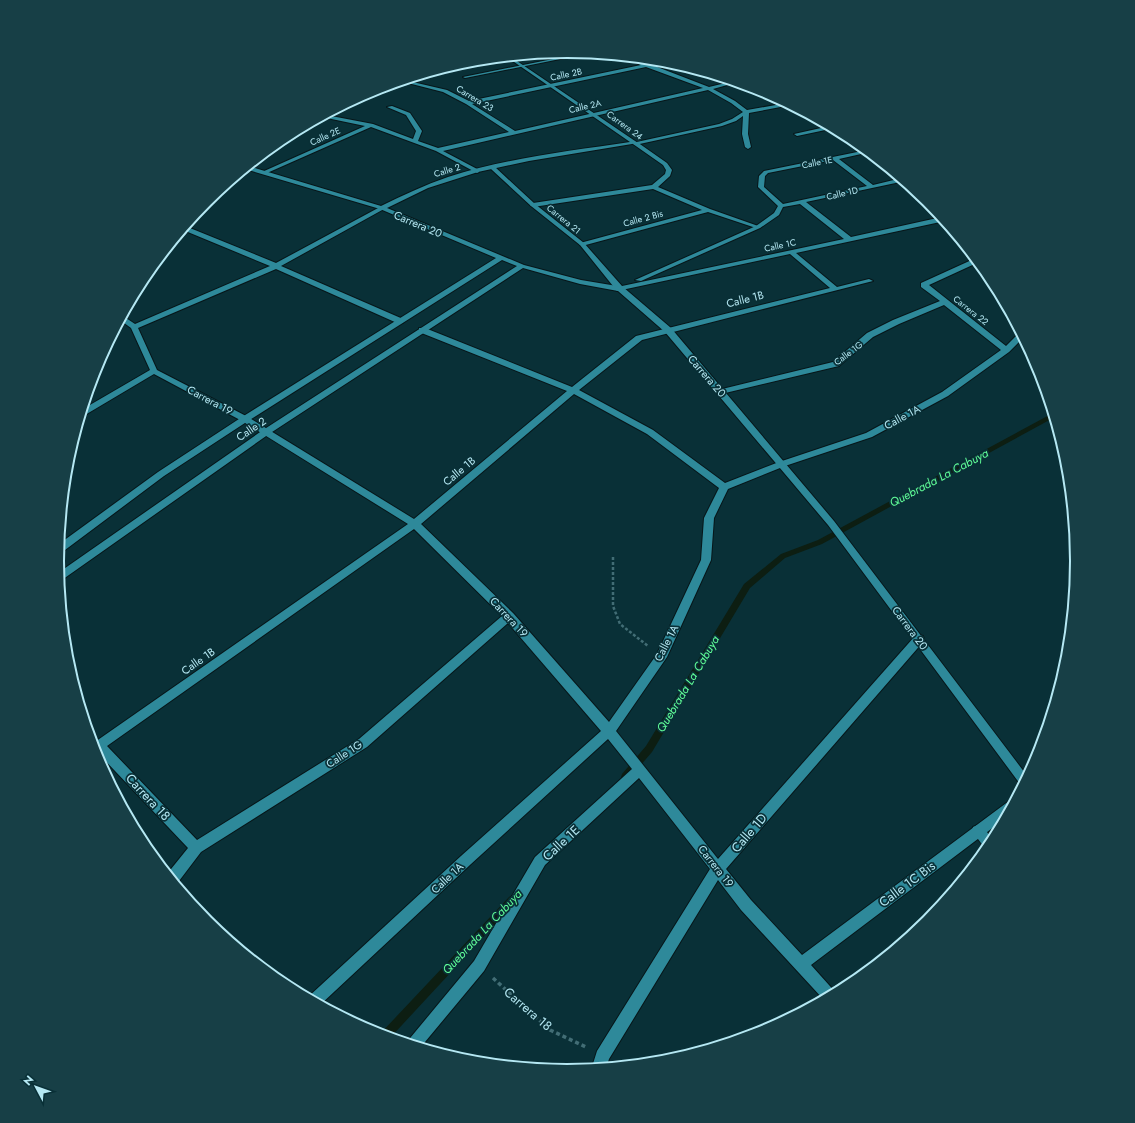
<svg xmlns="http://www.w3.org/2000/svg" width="1135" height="1123" viewBox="0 0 1135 1123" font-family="Jost,sans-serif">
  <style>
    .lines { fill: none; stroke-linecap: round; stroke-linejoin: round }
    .stream { fill: #0d1e12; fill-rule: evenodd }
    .service-casing { stroke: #071619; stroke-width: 2 }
    .pedestrian-casing { stroke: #071619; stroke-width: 2 }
    .minor-casing { stroke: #071619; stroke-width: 2 }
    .tertiary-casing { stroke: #071619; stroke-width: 2 }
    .path-far1 { stroke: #426d75; stroke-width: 2.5; stroke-dasharray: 3 2; stroke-linecap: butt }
    .path { stroke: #426d75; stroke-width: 3.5; stroke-dasharray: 4 3; stroke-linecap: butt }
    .service { fill: #2e899a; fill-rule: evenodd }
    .pedestrian { fill: #2e899a; fill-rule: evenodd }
    .minor { fill: #2e899a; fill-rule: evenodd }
    .tertiary { fill: #2e899a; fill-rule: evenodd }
    .labels { text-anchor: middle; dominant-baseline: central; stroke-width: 3.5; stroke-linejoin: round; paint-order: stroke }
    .far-street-label { font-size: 9px; fill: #b5e8f3; stroke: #093037 }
    .street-label { font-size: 11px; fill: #b5e8f3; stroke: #093037 }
    .water-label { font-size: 12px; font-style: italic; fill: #60fd98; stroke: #093037 }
    .near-street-label { font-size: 13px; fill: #b5e8f3; stroke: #093037 }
    .rim { fill: none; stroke: #b5e8f3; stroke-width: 2 }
  </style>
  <rect width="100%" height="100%" fill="#093037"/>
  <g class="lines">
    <path class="stream" d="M1053 413 1055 417 822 544 785 558 750 588 652 752 628 780 625 781 622 780 621 777 622 774 646 746 744 584 781 554 818 540Z
      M512 895 515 897 517 900 515 903 390 1038 379 1035 509 897Z"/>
    <g class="service-casing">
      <path id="service" d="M633 142H637L667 163 672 170 670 176 658 187 710 209 761 227 756 228 708 212 582 246 579 244 580 243 702 210 653 189 533 207 530 205 533 203 652 185 665 174 666 170 663 165 633 144Z"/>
    </g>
    <g class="pedestrian-casing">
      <path id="pedestrian" d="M978 825 983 827 994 841 987 851 972 831 973 827Z"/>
    </g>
    <g class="minor-casing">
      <path id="minor" d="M583 53H590L465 78 463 77Z
        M624 57C632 57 638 62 645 63 653 65 661 60 668 61L652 65 709 87 734 81 738 82 713 89 735 101 747 110 787 103 791 105 749 113 748 134 751 147 748 149 745 147 742 134 743 116 736 121 722 126 635 145 632 143 719 124 732 119 743 112 731 103 708 90 443 151 479 170V172L477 173 436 151 371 127 267 173 262 172 365 126 322 117 326 115 373 124 413 139 416 131 406 115 387 107 392 106 410 113 422 131 418 141 438 148 509 132 466 104 443 92 400 81 404 80 447 90 469 101 641 65ZM646 67 703 88 515 131 472 104Z
        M830 126 835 128 797 136 794 134Z
        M867 150 870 152 839 159 873 185 902 178 905 181 806 202 851 237 942 217 945 221 796 253 837 287 869 279 873 281 642 340 579 390 653 430 725 483 779 462 866 433 942 392 1001 350 944 305 899 324 873 337 839 366 721 394 717 392 718 390 833 362 867 333 893 320 940 301 921 287V283L976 258 979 262 929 285 1006 346 1019 333H1021L1024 337 1009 352 948 396 872 437 785 466 728 489 714 518 711 560 667 657 616 731 718 859 915 636 919 635 923 636 924 639 923 642 726 869 751 900 802 955 1009 801 1013 799 1016 800 1007 817 811 965 837 994 824 1000 741 910 718 880 609 1059 606 1068 591 1070 597 1051 710 869 639 778 545 865 484 971 420 1048 406 1043 474 961 535 857 632 769 608 739 471 864 320 1005 307 998 461 856 601 731 508 623 367 747 201 852 176 885 167 874 188 848 98 753 95 754 92 744 408 524 242 421 154 374 85 415H81L83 409 150 370 131 328 120 320 123 316 135 324 270 266 183 230 185 226 276 263 380 207H384V209L281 266 403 319V323H397L276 269 138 328 157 370 248 417 414 519 567 391 419 332V328H425L572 387 636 336 830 288 790 254 617 291 580 245 531 206 491 169V167H495L535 204 584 243 622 286 844 239 800 204 783 207 779 215 760 228 641 281 635 280 756 226 774 213 778 206 758 187 759 176 764 171ZM833 160 867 186 783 204 764 187 765 176 768 173ZM574 394 647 434 719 488 704 518 701 560 657 654 609 722 513 613 421 524ZM414 529 502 616 359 739 197 840 107 746Z
        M215 196 217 197V199L203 205 209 198Z"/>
    </g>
    <g class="tertiary-casing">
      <path id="tertiary" d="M507 57H511L638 143 529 161 478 172 428 188 387 208 524 265 581 280 623 287 671 328 834 521 1028 777 1023 788 828 525 665 332 618 291 580 284 523 268 269 434 59 582 58 573 263 430 517 266 502 260 248 421 164 476 61 553 58 554 59 544 158 472 242 417 496 258 380 209 245 169 248 166 381 206C403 195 425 185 448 177 507 158 569 151 630 142Z"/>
    </g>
    <path class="path-far1" d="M613 557V606L620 624 648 646"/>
    <path class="path" d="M493 978 550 1030 586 1047"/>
    <use href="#service" class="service"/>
    <use href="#pedestrian" class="pedestrian"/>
    <use href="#minor" class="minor"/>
    <use href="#tertiary" class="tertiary"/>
  </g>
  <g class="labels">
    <g class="far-street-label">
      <text transform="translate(566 74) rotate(-12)">Calle 2B</text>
      <text transform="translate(475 98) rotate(31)">Carrera 23</text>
      <text transform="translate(585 106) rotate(-13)">Calle 2A</text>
      <text transform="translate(625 125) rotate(36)">Carrera 24</text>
      <text transform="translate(325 136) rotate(-24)">Calle 2E</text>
      <text transform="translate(817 162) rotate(-11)">Calle 1E</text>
      <text transform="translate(447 170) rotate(-17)">Calle 2</text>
      <text transform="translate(842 193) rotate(-13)">Calle 1D</text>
      <text transform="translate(643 218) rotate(-15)">Calle 2 Bis</text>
      <text transform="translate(564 219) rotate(39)">Carrera 21</text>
      <text transform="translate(780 245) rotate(-12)">Calle 1C</text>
      <text transform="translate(971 310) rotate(38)">Carrera 22</text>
      <text transform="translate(848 353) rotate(-37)">Calle 1G</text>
    </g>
    <g class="street-label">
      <text transform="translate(418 224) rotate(23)">Carrera 20</text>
      <text transform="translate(745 299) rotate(-14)">Calle 1B</text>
      <text transform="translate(707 376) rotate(49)">Carrera 20</text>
      <text transform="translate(210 400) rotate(28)">Carrera 19</text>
      <text transform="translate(902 417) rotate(-28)">Calle 1A</text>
      <text transform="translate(251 429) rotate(-34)">Calle 2</text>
      <text transform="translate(459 471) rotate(-40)">Calle 1B</text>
      <text transform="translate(509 617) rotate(47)">Carrera 19</text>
      <text transform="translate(910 628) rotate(53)">Carrera 20</text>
      <text transform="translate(666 643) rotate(-63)">Calle 1A</text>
      <text transform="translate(198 661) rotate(-35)">Calle 1B</text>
      <text transform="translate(344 754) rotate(-33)">Calle 1G</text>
      <text transform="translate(716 866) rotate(52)">Carrera 19</text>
      <text transform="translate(447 878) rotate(-43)">Calle 1A</text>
    </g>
    <g class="water-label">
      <text transform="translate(939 478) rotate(-28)">Quebrada La Cabuya</text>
      <text transform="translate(688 684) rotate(-59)">Quebrada La Cabuya</text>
      <text transform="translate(482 932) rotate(-47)">Quebrada La Cabuya</text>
    </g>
    <g class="near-street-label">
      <text transform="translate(148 797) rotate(47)">Carrera 18</text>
      <text transform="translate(749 833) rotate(-49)">Calle 1D</text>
      <text transform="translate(561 843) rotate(-43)">Calle 1E</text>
      <text transform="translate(907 884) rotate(-37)">Calle 1C Bis</text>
      <text transform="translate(528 1009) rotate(41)">Carrera 18</text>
    </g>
  </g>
  <path d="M0 0H1135V1123H0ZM64 561a503 503 0 1 1 1006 0a503 503 0 1 1-1006 0Z" fill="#173f46" fill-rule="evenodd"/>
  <path class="rim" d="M64 561a503 503 0 1 1 1006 0a503 503 0 1 1-1006 0Z"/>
  <g transform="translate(36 1087) rotate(311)" stroke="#093037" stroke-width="3" paint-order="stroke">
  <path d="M0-3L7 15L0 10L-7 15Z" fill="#b5e8f3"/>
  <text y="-6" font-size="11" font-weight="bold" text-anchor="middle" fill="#b5e8f3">N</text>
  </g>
</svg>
